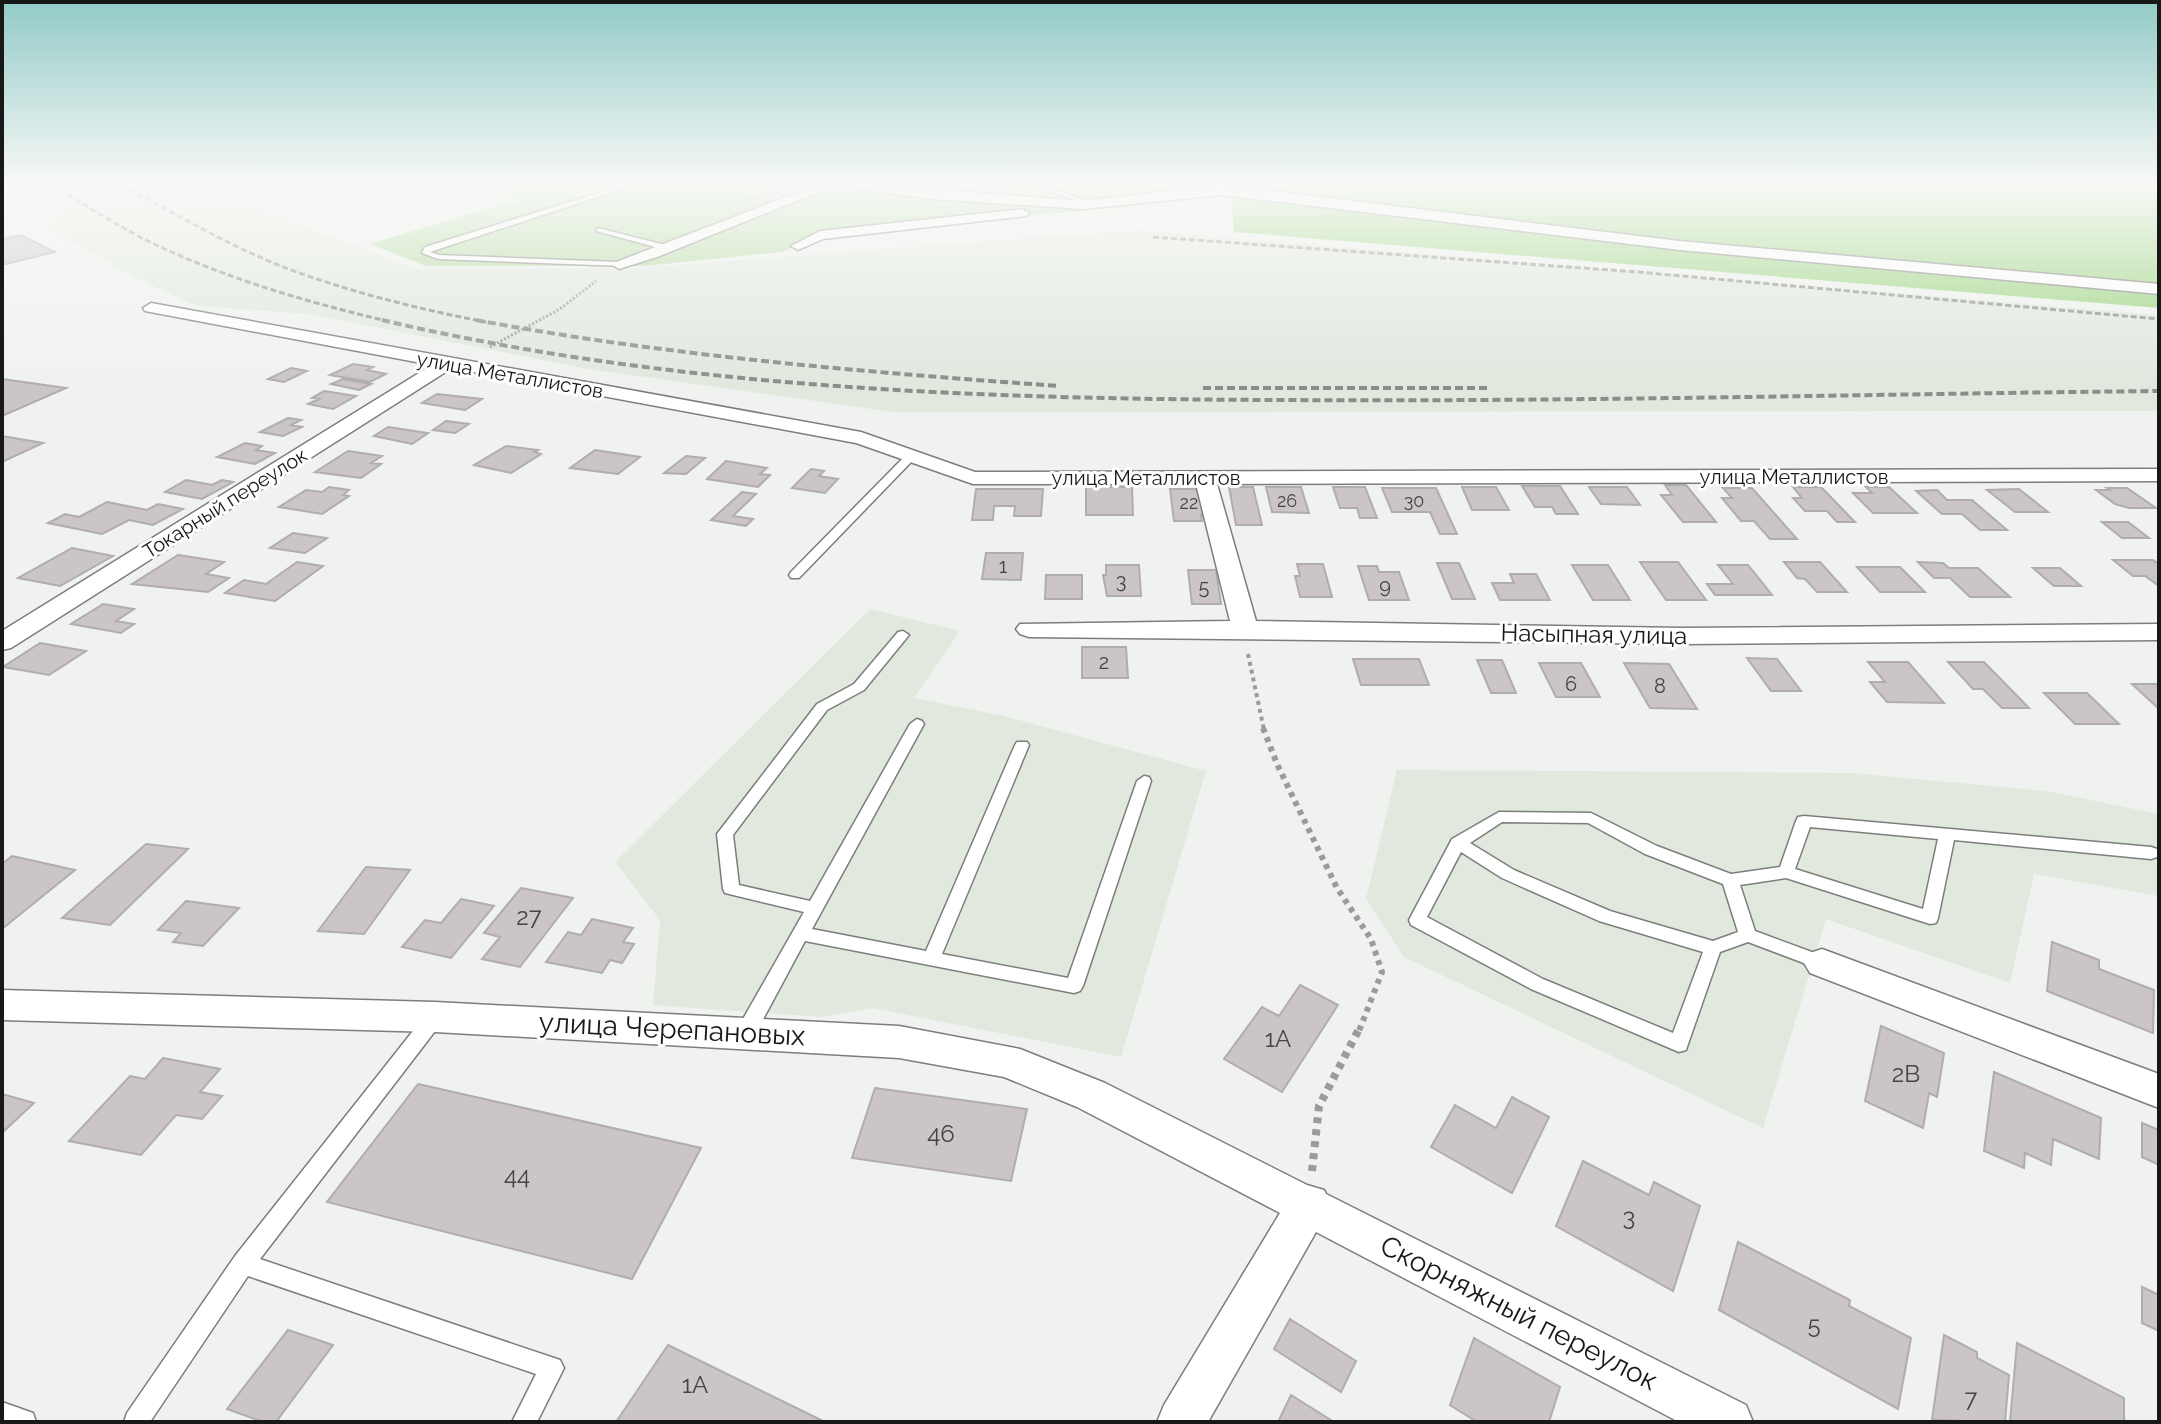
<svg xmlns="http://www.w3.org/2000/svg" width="2161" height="1424" viewBox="0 0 2161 1424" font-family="Raleway,sans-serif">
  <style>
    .built { fill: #e1e8de }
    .green { fill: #b1da9d }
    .forest { fill: #9bd47e }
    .building { fill: #cbc5c7; stroke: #b1acae; stroke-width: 2 }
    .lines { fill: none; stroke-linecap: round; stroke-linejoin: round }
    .lane-casing { stroke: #7c7e7b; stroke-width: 3 }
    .street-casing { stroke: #7c7e7b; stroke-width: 3 }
    .path-far3 { stroke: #9a9c99; stroke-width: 3; stroke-dasharray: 2 2; stroke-linecap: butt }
    .path-far2 { stroke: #9a9c99; stroke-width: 4; stroke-dasharray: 4 4; stroke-linecap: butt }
    .path-far1 { stroke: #9a9c99; stroke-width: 6; stroke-dasharray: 5 5; stroke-linecap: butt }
    .path { stroke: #9a9c99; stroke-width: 8; stroke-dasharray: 6 6; stroke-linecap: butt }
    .lane { fill: #fff; fill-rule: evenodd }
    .street { fill: #fff; fill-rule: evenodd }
    .rail-far1 { stroke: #8b8d8a; stroke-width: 3; stroke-dasharray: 6 3; stroke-linecap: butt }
    .rail { stroke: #8b8d8a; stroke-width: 4; stroke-dasharray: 8 4; stroke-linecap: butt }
    .labels { text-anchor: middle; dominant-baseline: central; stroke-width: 6; stroke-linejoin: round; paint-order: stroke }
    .far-number-label { font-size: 18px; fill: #454443 }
    .far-street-label { font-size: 20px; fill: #181917; stroke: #fefffd }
    .number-label { font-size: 20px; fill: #454443 }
    .street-label { font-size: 24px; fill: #181917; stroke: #fefffd }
    .near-number-label { font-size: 24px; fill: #454443 }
    .near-street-label { font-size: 28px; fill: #181917; stroke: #fefffd }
  </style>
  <rect width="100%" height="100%" fill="#eff2ee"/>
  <path class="built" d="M40 185H165L171 188 196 185 416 269 635 268 1139 230 2159 315V411L894 412 588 369 309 314 196 306 136 278 47 227 69 203Z
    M870 609 960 631 914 698 1004 716 1206 771 1121 1057 873 1008 822 1017 653 1005 660 920 615 862Z
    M1397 770 1851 773 2046 791 2159 814V896L2034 874 2010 983 1826 919 1763 1128 1404 957 1366 899Z"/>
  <path class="green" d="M471 185H1198L1207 190 1127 207 819 234 782 252 644 266H426L370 244 516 200Z"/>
  <path class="forest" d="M1220 185H2159V308L1234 232 1231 194Z"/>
  <path class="building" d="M773 192 790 196 771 202 753 198Z
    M20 235 55 252 2 265V239Z
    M353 364 373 367 367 370 386 374 370 382 330 375Z
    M291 368 307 371 284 382 268 379Z
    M2 379 66 388 2 416Z
    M343 379 371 384 359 390 331 384Z
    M324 391 356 396 333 409 308 404 319 399 312 398Z
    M437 394 482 399 465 410 422 403Z
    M288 418 301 420 291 425 302 427 283 436 260 432Z
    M446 421 469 424 455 433 433 430Z
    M388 427 428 433 412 444 374 436Z
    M2 436 43 443 2 462Z
    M245 443 262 446 256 450 275 453 255 464 217 457Z
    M506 446 538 450 534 452 541 454 511 473 474 465Z
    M595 450 640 457 618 474 570 468Z
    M348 451 382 456 371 463 381 464 361 478 315 472Z
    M686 456 705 458 686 474 664 473Z
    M726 461 767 468 760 474 770 475 758 487 707 479Z
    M811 469 824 471 819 476 838 479 825 493 792 488Z
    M186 480 212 485 222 480 233 482 202 499 165 492Z
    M1665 485H1686L1716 522H1683L1661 495H1672Z
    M1522 486H1560L1578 514H1556L1552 507H1535Z
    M329 487 349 490 343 495 349 496 322 514 279 507 306 490 322 492Z
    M1086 487H1132L1133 515H1086Z
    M1229 487H1253L1262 525H1236Z
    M1266 487H1301L1309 513 1272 512Z
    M1333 487H1365L1377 518H1360L1357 508H1340Z
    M1462 487H1496L1509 510H1472Z
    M1589 487H1627L1640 505 1601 504Z
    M1793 487H1821L1855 522H1837L1827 511H1805L1793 498H1802Z
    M1866 487H1889L1917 513H1873L1853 493H1872Z
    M1382 488H1436L1457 534H1440L1430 512H1392Z
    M1723 488H1752L1797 539H1770L1754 521H1741L1722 498H1732Z
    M2107 488H2127L2156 508H2129L2115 504 2096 490H2110Z
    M976 489H1043L1041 516H1014L1015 506H994L993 520H972Z
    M1170 489H1204L1208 515H1201L1202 521H1174Z
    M2019 489 2048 512H2015L1987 490Z
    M1937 490 1947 500H1972L2007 530H1980L1962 514H1942L1916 491Z
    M742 492 756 494 733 516 753 519 746 526 711 520Z
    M107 502 147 510 158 504 183 509 153 525 129 520 102 534 48 523 65 514 79 517Z
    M2102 522H2128L2149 538H2122Z
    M293 533 327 538 305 553 270 548Z
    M72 548 113 556 60 586 18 578Z
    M986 553H1023L1021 580 982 579Z
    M178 555 224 562 206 574 229 578 208 592 132 584Z
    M2113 560H2153L2159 564V586L2145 576H2133Z
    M297 562 323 566 275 601 225 593 244 580 266 584Z
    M1640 562H1678L1706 600H1666Z
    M1784 562H1820L1847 592H1817L1805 579 1797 578Z
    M1918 562 1943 563 1949 568H1978L2010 597H1970L1950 578H1934Z
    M1437 563H1459L1475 599H1452Z
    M1297 564H1323L1332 597H1300L1295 576H1300Z
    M1106 565H1139L1141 596H1107L1103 575H1106Z
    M1572 565H1608L1630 600H1593Z
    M1718 565H1748L1772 595H1715L1707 584H1733Z
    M1358 566H1377L1379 572H1399L1409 600H1369Z
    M1857 567H1900L1925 592H1880Z
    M2033 568H2060L2081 586H2054Z
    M1188 570H1216L1221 604H1192Z
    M1510 574H1536L1550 600H1500L1492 583H1514Z
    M1046 575H1082V599H1045Z
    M103 604 134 609 116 621 134 624 121 633 71 624Z
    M40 643 86 651 49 675 3 667Z
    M1082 647H1126L1128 678H1082Z
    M1747 658 1777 659 1801 691H1771Z
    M1353 659H1419L1429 685H1361Z
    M1477 660H1502L1516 693H1491Z
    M1868 662H1908L1944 703 1887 702 1870 682H1885Z
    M1948 662H1984L2029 708H2002L1983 689H1973Z
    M1539 663H1581L1600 697H1556Z
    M1624 663 1669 664 1697 709 1650 708Z
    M2132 684H2159V709L2146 697Z
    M2044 693H2087L2119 724H2075Z
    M146 844 188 849 110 925 62 918Z
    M12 856 75 870 2 929V864Z
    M366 867 410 870 364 934 318 931Z
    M521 888 573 898 520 967 482 959 500 937 484 933Z
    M461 899 494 906 451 958 402 947 425 920 441 923Z
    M186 901 239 908 203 946 173 942 181 933 158 930Z
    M592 919 633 928 623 942 634 944 622 963 610 960 602 973 546 962 568 932 581 935Z
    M2052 942 2099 960V969L2154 990 2153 1033 2047 991Z
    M1300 985 1338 1005 1282 1092 1224 1059 1262 1007 1279 1016Z
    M1881 1026 1944 1053 1937 1097 1929 1093 1923 1128 1865 1101Z
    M163 1058 220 1069 200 1092 222 1096 202 1119 176 1115 141 1155 69 1141 130 1076 145 1079Z
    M1994 1072 2101 1118 2099 1159 2053 1139 2051 1165 2025 1153 2024 1168 1984 1151Z
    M418 1084 701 1148 632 1279 327 1202Z
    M875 1088 1027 1109 1011 1181 852 1158Z
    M2 1094 34 1103 2 1133Z
    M1512 1097 1549 1117 1512 1193 1431 1147 1455 1105 1496 1128Z
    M2142 1123 2159 1130V1165L2142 1157Z
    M1583 1161 1649 1195 1654 1182 1700 1206 1673 1291 1556 1226Z
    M1738 1242 1850 1300 1849 1306 1911 1338 1898 1409 1719 1310Z
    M2142 1287 2159 1295V1331L2142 1323Z
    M1290 1319 1356 1361 1341 1392 1274 1349Z
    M288 1330 333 1345 276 1422H263L227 1409Z
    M1944 1335 1977 1352V1358L2009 1375 2005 1422 1932 1420Z
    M1474 1338 1560 1387 1549 1422H1477L1450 1405Z
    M2017 1343 2124 1398V1420L2129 1422H2010Z
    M668 1345 825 1422H616Z
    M1291 1395 1334 1422H1278Z"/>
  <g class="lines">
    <g class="lane-casing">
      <path id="lane" d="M624 185H634L430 252 439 255 619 262H622V266L438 259 422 253 425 247Z
        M1032 185H1042L1094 204 1089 205Z
        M598 228 669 246 670 248 666 250 596 231Z
        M911 453 916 456 915 458 799 578H791L789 575 791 572 907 454Z
        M903 631 909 635 864 690 827 710 733 835 739 885 810 901 910 724 917 719 922 721 924 724 812 929 926 951 1015 745 1017 742H1027L1029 745 942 954 1068 978 1137 781 1144 776 1149 777 1151 781 1083 986 1080 991 1074 993 805 941 753 1038 746 1040 739 1038 737 1032 739 1026 804 912 725 893 723 889 717 834 817 704 854 684 898 632Z
        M1499 812 1591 813 1657 846 1731 874 1780 867 1796 821 1798 817 1804 816 2151 847 2157 849 2159 853 2157 857 2151 859 1954 840 1938 918 1936 923 1930 924 1786 878 1740 885 1755 931 1828 958 1831 963 1828 968 1822 970 1748 942 1720 952 1688 1044 1686 1050 1679 1052 1531 989 1411 925 1409 920 1452 839ZM1502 822 1588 823 1645 854 1723 884 1738 932 1713 941 1610 911 1514 870 1470 843ZM1810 827 1938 839 1923 909 1795 869ZM1461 852 1502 878 1599 921 1703 952 1673 1033 1543 979 1427 917Z
        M435 1009 442 1012 444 1017 442 1022 260 1259 560 1360 564 1368 537 1422H512L536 1374 248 1276 150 1422H124L127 1413 235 1256 428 1012Z
        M2 1402 33 1413 36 1422H2Z"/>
    </g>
    <g class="street-casing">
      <path id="street" d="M817 185H877L1082 201 1222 185 1680 241 2159 284V294L1680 250 1222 195 1082 209 932 199 834 186 657 257 619 269 611 264Z
        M1022 209 1029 213 1027 216 823 239 798 250 791 246 820 231Z
        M151 303 861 432 975 472 2159 469V481L1217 484 1256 621 1683 628 2159 624V640L1683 644 1029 637 1020 634 1016 629 1020 624 1230 621 1196 484H973L856 443 452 368 11 648 2 650V631L432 365 145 311 143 308Z
        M1822 949 2159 1074V1108L1810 973 1804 963 1810 953Z
        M2 990 435 1002 899 1026 1020 1049 1105 1083 1307 1185 1324 1190 1326 1194 1746 1405 1753 1422H1679L1316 1232 1208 1422H1157L1164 1405 1280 1213 1077 1107 1004 1077 899 1058 435 1032 2 1020Z"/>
    </g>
    <path class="path-far3" d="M490 347 560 309 596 281"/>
    <path class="path-far2" d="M1248 654 1264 730"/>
    <path class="path-far1" d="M1263 728 1277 764 1337 888 1371 939 1382 972 1359 1031"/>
    <path class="path" d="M1312 1171 1319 1106 1359 1029"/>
    <use href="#lane" class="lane"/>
    <use href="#street" class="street"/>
    <path class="rail-far1" d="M52 185C82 203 111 222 142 238 220 277 306 302 391 322
      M122 185C176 214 229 246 286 268 350 292 418 309 486 322
      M1153 237 1638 272 2159 319"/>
    <path class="rail" d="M382 320C675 389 982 399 1281 400 1574 402 1866 394 2159 391
      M476 320C668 356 864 372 1059 386
      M1203 388H1487"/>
  </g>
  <linearGradient id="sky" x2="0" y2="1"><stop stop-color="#92cac7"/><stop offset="0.48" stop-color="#f8f9f7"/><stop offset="1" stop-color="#f8f9f7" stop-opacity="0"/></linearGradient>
  <rect width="2161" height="384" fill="url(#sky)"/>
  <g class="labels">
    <g class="far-number-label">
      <text x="1287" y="500">26</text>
      <text x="1414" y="500">30</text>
      <text x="1189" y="502">22</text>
    </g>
    <g class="far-street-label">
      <text transform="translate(510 375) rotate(10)">улица Металлистов</text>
      <text x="1794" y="477">улица Металлистов</text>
      <text x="1146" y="478">улица Металлистов</text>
      <text transform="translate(225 503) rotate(-32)">Токарный переулок</text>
    </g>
    <g class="number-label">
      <text x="1003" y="566">1</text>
      <text x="1121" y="581">3</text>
      <text x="1385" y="586">9</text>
      <text x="1204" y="587">5</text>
      <text x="1104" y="662">2</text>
      <text x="1571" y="684">6</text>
      <text x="1660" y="686">8</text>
    </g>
    <g class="street-label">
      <text transform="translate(1594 634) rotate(1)">Насыпная улица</text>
    </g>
    <g class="near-number-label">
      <text x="529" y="916">27</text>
      <text x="1278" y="1038">1А</text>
      <text x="1906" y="1073">2В</text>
      <text x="941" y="1133">46</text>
      <text x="517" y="1175">44</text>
      <text x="1629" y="1216">3</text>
      <text x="1814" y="1324">5</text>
      <text x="695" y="1384">1А</text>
      <text x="1971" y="1398">7</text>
    </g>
    <g class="near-street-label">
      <text transform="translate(672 1029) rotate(3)">улица Черепановых</text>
      <text transform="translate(1519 1313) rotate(27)">Скорняжный переулок</text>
    </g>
  </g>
  <rect width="2161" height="1424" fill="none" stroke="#181917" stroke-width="8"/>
</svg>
